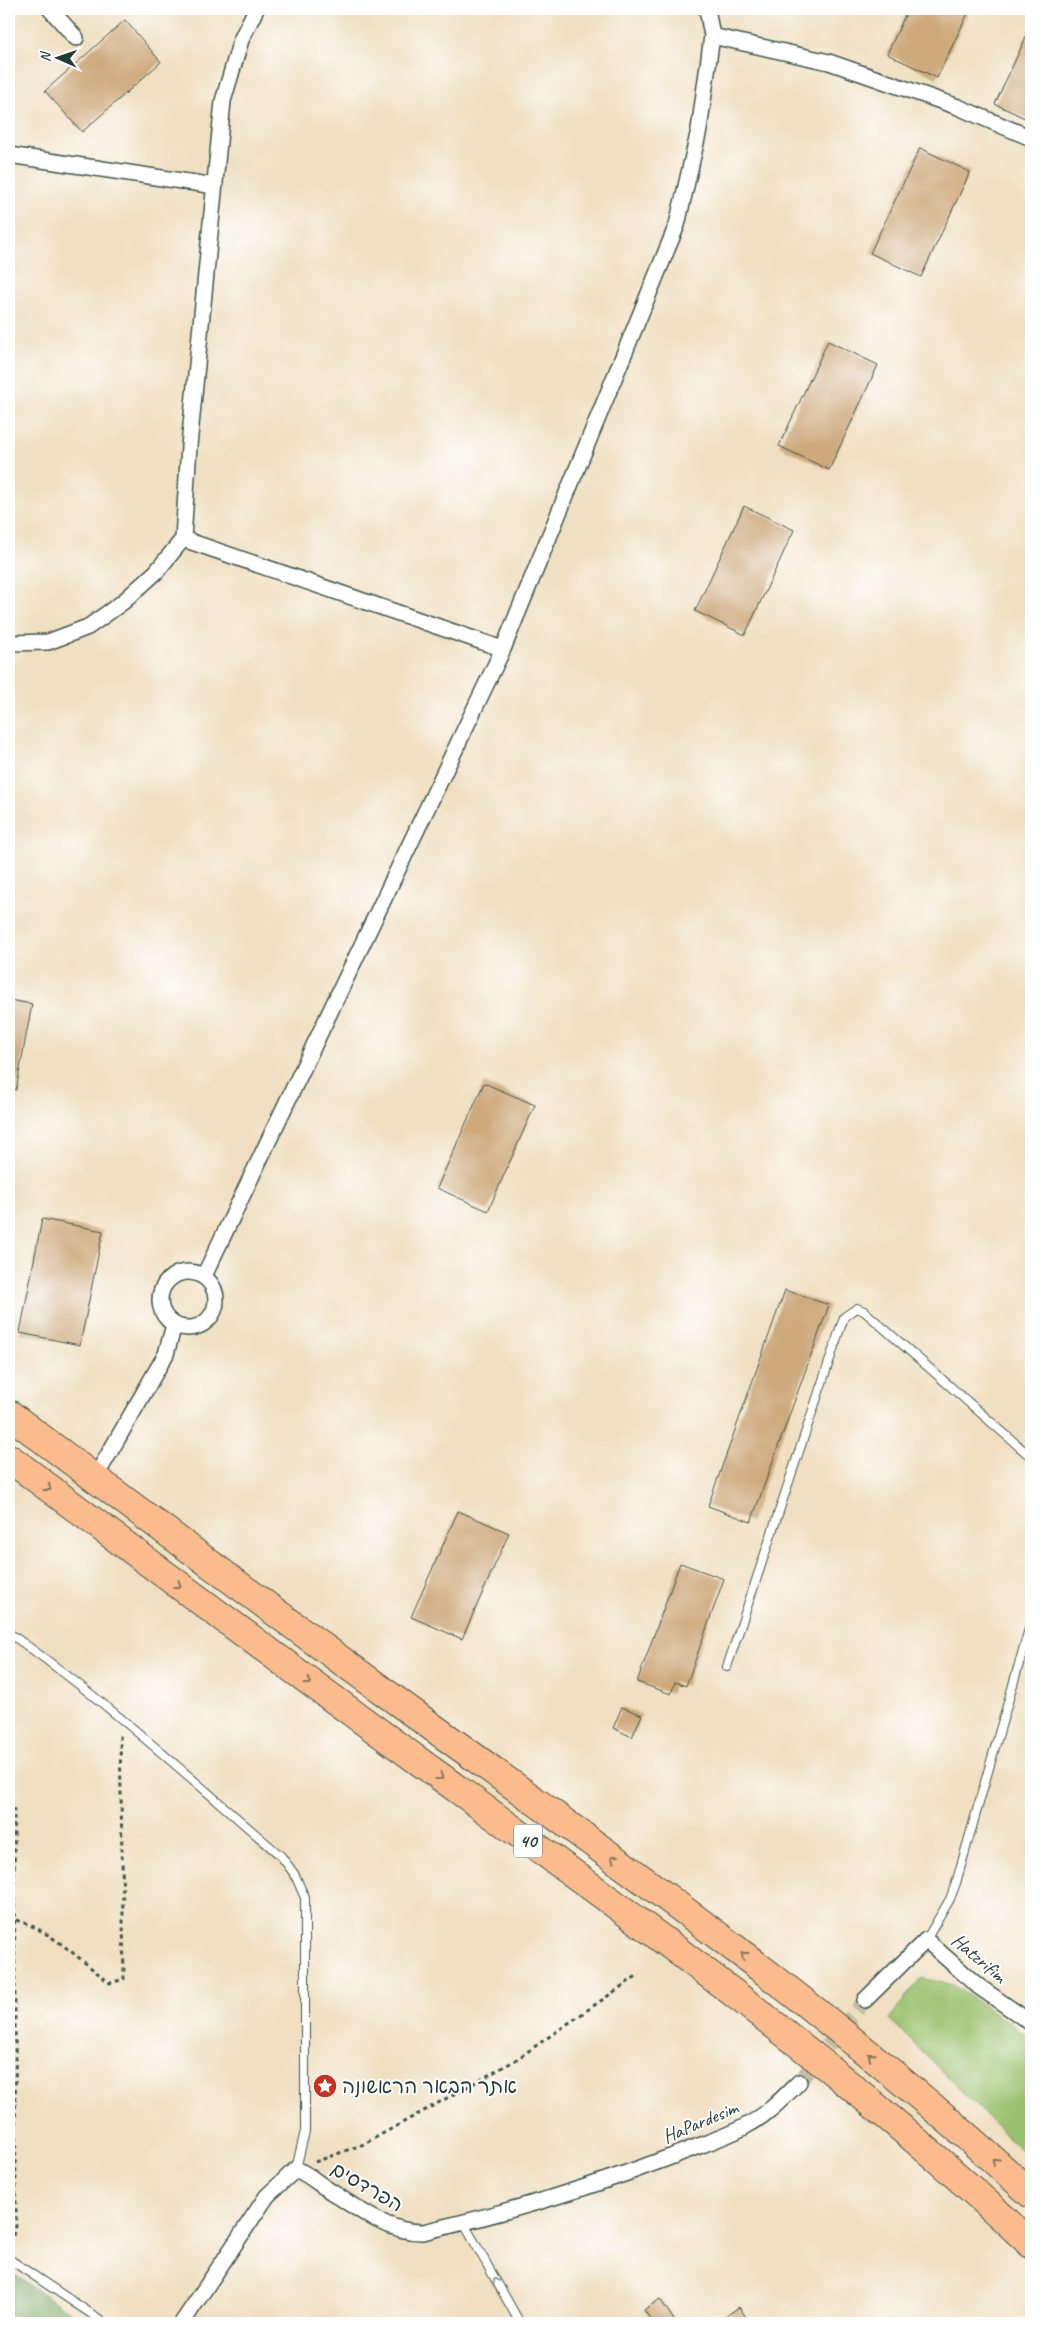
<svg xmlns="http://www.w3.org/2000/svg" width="1040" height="2332" viewBox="0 0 1040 2332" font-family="Caveat,'Playpen Sans Hebrew',sans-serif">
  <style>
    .green { fill: #9ac16d; stroke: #5c7f50 }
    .forest { fill: #7ba760; stroke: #4d724a }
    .building { fill: #cda97c }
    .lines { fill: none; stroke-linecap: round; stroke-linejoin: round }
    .street-tunnel { stroke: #c6bfa4; stroke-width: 15; stroke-dasharray: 15 8; stroke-linecap: butt }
    .lane-casing { stroke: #3e5549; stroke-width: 10 }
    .street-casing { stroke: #3e5549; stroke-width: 18 }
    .highway-casing { stroke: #3e5549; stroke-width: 30 }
    .path { stroke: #3e5549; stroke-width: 3; stroke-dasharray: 4 4; stroke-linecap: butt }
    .lane { stroke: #fff; stroke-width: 8 }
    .street { stroke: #fff; stroke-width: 15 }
    .highway { stroke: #fbbb8d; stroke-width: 28 }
    .oneway { stroke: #82765c }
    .oneway2 { stroke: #8f9e9a }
    .labels { text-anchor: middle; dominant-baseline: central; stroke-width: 4; stroke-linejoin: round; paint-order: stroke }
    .shield { fill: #fff; stroke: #627771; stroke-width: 1 }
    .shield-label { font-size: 19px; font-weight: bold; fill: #1f3d34 }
    .street-label { font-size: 20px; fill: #1f3d34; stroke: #fff }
    .poi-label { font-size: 20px; fill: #1f3d34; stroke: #fff; text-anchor: start }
  </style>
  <rect width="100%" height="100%" fill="#fff"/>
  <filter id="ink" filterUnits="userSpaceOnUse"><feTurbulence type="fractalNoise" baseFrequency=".02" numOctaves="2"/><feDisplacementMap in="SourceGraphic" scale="10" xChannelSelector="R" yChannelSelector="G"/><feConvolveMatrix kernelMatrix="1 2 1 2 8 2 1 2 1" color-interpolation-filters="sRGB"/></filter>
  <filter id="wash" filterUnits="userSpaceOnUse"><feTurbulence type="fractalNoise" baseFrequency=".0096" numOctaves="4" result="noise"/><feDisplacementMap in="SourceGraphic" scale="20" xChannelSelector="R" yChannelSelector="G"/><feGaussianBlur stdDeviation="1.12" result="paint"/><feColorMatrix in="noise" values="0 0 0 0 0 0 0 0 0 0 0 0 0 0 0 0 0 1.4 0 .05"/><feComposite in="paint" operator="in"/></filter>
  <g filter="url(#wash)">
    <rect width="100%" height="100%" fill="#f0dfc0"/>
    <path class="green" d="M921 1978 953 1985 1031 2038V2160L889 2019Z"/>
    <path class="forest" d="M9 2271 87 2323H9Z"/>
    <g id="blocks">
      <path class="building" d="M908 9H970L937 78 887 54Z
        M125 20 161 62 82 132 45 91Z
        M1031 26V121L995 104Z
        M920 148 970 172 921 277 870 253Z
        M828 341 878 365 829 470 779 446Z
        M744 506 794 530 745 635 695 611Z
        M9 1000 32 1004 16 1090 9 1089Z
        M484 1083 535 1105 488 1211 437 1188Z
        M42 1219 103 1231 80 1345 20 1333Z
        M785 1290 829 1305 751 1522 708 1506Z
        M458 1511 509 1533 462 1639 411 1617Z
        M680 1563 724 1579 686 1686 675 1682 671 1694 637 1682Z
        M622 1707 642 1715 632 1737 613 1728Z
        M660 2299 676 2323H653L644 2310Z
        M739 2307 750 2323H716Z"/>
    </g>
  </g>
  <g filter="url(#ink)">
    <use href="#blocks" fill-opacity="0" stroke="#3e5549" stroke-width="1"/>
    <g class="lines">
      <path class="street-tunnel" d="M799 2082 865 2000"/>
      <g class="lane-casing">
        <path id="lane" d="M9 1633C106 1700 192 1780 281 1856L295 1875 305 1898V2131L296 2169
          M727 1667 844 1317 857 1308 864 1311 1031 1457
          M926 1940 950 1899 956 1883 1031 1622
          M463 2222 520 2323
          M9 2259 105 2323"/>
      </g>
      <g class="street-casing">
        <path id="street" d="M50 9 76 38
          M712 36 829 62 958 107 1031 138
          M9 155 215 186
          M183 539 503 649
          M9 643 48 642 88 627 123 602 156 572 183 539 189 446 223 101 241 40 256 9
          M160 1300a28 28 0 1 1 56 0a28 28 0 1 1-56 0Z
          M204 1276 503 649 677 225 699 130 712 36 707 9
          M95 1478 166 1354 174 1325
          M865 2000 926 1940 978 1986 1031 2023
          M182 2323 267 2196 296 2169C310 2175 321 2186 335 2194 360 2211 392 2233 423 2232 507 2213 592 2187 673 2156 697 2146 721 2139 744 2127 766 2116 782 2099 799 2082"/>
      </g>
      <g class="highway-casing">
        <path id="highway" d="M9 1414C150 1520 292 1625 435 1729 640 1876 845 2023 1031 2194
          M9 1458C149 1563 289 1668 431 1770 638 1920 845 2068 1031 2244"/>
      </g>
      <path class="path" d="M9 1793 14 1811 16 2226 9 2247
        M16 1920C52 1931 80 1960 110 1983L124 1979 120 1733
        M315 2162 364 2144 514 2061 638 1975"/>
      <use href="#lane" class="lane"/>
      <use href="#street" class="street"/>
      <use href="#highway" class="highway"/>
    </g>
    <defs><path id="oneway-chevron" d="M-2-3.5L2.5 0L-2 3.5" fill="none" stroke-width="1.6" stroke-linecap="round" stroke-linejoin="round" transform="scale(1.25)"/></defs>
    <g class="oneway">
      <use href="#oneway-chevron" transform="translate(48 1488) rotate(37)"/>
      <use href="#oneway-chevron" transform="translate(178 1585) rotate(37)"/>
      <use href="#oneway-chevron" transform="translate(308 1682) rotate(36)"/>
      <use href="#oneway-chevron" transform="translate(440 1777) rotate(36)"/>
      <use href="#oneway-chevron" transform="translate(614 1858) rotate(-144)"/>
      <use href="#oneway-chevron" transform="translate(744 1955) rotate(-143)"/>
      <use href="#oneway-chevron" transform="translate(871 2056) rotate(-141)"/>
      <use href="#oneway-chevron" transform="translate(995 2161) rotate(-137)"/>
    </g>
    <use class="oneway2" href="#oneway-chevron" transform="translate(496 2281) rotate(-119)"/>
  </g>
  <defs>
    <g id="sight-disc" transform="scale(1.25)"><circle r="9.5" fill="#c8321e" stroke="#fff"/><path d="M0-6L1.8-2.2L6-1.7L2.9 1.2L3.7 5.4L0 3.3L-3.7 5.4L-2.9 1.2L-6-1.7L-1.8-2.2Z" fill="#fff"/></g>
  </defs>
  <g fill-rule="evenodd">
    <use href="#sight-disc" x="325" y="2086"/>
  </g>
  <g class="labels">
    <rect class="shield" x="514" y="1824.5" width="28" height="33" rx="4"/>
    <g class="shield-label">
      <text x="528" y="1841">40</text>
    </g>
    <g class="street-label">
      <text transform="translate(979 1958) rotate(40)">Hatzrifim</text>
      <text transform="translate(700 2122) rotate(-23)">HaPardesim</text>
      <text transform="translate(367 2187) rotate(30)">הפרדסים</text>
    </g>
    <g class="poi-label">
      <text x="342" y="2086">אתר הבאר הראשונה</text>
    </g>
  </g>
  <rect width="1040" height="2332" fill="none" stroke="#fff" stroke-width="30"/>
  <g transform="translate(58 58) rotate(272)" stroke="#ffffff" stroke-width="4" paint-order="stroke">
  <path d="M0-4L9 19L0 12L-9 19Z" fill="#1f3d34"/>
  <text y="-8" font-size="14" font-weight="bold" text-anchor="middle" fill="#1f3d34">N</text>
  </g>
</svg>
